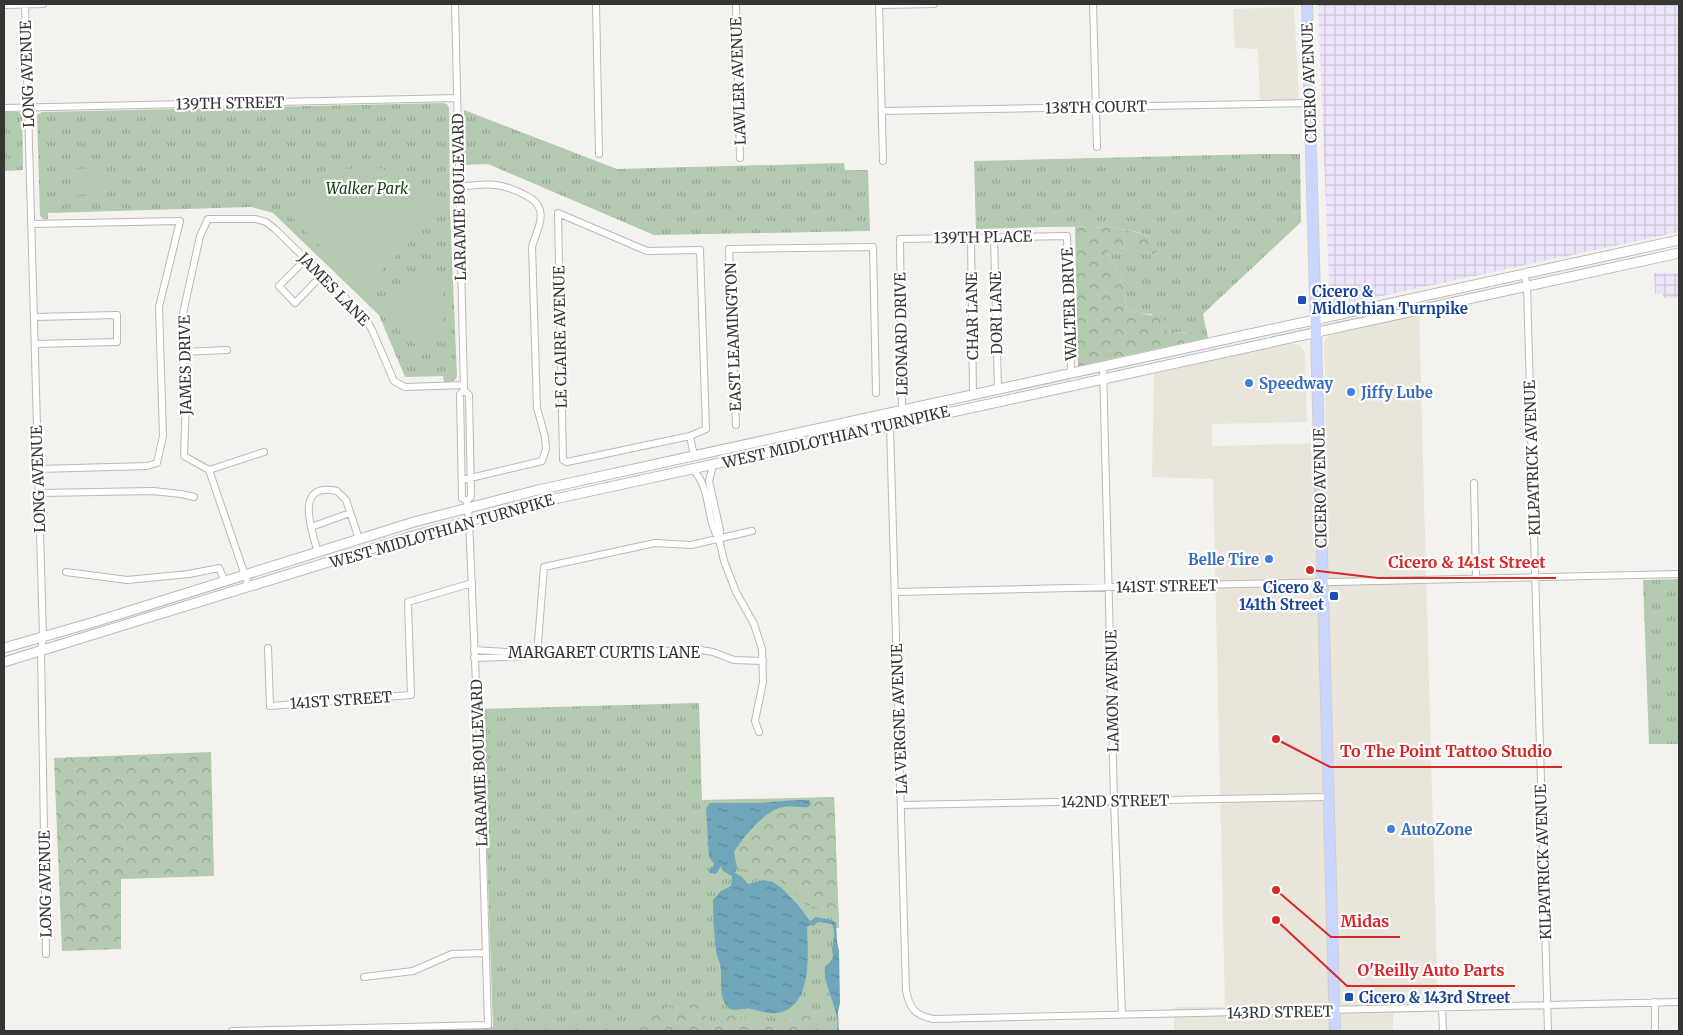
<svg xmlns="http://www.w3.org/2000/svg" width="1683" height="1035" viewBox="0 0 1683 1035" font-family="Merriweather,serif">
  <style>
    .built { fill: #eae5db }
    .industrial { fill: url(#industrial-grid) }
    .grass { fill: url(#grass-tufts) }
    .forest { fill: url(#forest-crowns) }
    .garden { fill: #b3cab0 }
    .water { fill: url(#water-ripples) }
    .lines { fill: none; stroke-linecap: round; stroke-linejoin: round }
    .minor-casing { stroke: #bbb9b5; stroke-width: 8 }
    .secondary-casing { stroke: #bbb9b5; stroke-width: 11 }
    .primary-casing { stroke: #cfcfce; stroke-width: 12 }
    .minor { stroke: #fff; stroke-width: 6 }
    .secondary { stroke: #fff; stroke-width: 9 }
    .primary { stroke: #cad6ff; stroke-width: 10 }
    .transit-dot { fill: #1a4fb4; stroke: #fff; stroke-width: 2 }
    .shop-dot { fill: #3f7fe0; stroke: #fff; stroke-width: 2 }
    .labels { text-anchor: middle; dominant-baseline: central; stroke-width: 4.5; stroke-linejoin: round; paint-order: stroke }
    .street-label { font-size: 15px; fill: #353533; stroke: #fff }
    .park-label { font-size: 15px; font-style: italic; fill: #174614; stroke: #fff }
    .transit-label { font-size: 15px; font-weight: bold; fill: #164399; stroke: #fff; text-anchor: start }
    .shop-label { font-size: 15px; font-weight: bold; fill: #366cbe; stroke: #fff; text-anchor: start }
    .leader { fill: none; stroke: #d62828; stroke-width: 2 }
    .callout-dot { fill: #d62828; stroke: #fff; stroke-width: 2 }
    .callout-label { font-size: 16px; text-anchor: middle; font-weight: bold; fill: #d62828; stroke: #fff; stroke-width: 4.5; stroke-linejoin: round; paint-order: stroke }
  </style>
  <defs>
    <pattern id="industrial-grid" width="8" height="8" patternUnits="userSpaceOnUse" patternTransform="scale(1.25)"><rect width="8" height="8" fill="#eee4f9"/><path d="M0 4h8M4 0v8" fill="none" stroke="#cdc4d6"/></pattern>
    <pattern id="grass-tufts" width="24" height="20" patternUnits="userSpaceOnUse" patternTransform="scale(1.25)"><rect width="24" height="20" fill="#b3cab0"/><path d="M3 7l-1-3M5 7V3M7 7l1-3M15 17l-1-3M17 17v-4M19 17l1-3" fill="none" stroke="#92a590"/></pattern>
    <pattern id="forest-crowns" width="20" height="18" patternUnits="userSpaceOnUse" patternTransform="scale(1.25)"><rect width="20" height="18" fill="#b3cab0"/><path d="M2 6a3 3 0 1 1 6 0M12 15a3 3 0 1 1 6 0" fill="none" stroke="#92a590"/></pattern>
    <pattern id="water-ripples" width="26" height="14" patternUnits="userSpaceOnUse" patternTransform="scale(1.25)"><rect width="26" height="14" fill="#6fa6ba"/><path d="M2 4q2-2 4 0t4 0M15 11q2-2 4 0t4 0" fill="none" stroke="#5c8898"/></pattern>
  </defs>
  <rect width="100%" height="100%" fill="#f4f2ee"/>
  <path class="built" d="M1294 7 1299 100 1260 101 1258 49 1235 48 1233 9Z
    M1419 314 1438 1012 1393 1013V1031H1174V1007H1225L1213 479 1152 477 1154 374 1290 343 1299 345 1305 352 1307 422 1212 424V446L1326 443 1324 345 1326 338 1333 333Z"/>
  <path class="industrial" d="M1318 4H1679V232L1330 307Z
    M1654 273H1679V297L1663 298V293L1655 294Z"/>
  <path class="grass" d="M443 103 447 104 449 108 450 213 457 376C455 383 451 382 444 382L443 376 405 377 379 315 273 213 251 207 49 213H48V219L44 220 40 216 37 116 38 114 42 112Z
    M464 110 617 169 844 163 845 170H868L870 231 654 235 488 164 464 165Z
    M4 112H19L22 114 23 170 4 171Z
    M1260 154H1300L1301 222 1203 314 1208 338 1188 342 1193 336 1191 332 1170 333 1151 314 1137 313 1127 310 1121 277 1107 253 1111 248H1120L1156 255C1158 241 1149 235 1137 232 1122 228 1106 228 1091 227 1052 226 1014 228 976 229L974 161Z
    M1679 579V744H1649L1643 580Z
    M699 703 702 800 834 797 839 928H836L838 1031H323L493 1027 482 709Z"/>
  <path class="forest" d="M1075 227C1092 227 1153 226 1157 247 1157 248 1157 254 1156 255L1120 248H1111L1107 253 1121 277 1127 310C1139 314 1151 314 1163 318L1167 327V330L1170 333 1191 332 1194 335 1188 342 1078 366Z
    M211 752 214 876 121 879V949L62 951 54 758Z
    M834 797 839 928H837C832 914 820 907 806 905 798 894 788 884 775 879 762 874 749 876 737 867L734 853C743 838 763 813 779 808 787 805 795 806 803 808L811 801 809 798Z
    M696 1003C705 1004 703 1009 705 1016L712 1021 721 1019 725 1016 733 1015 756 1022 781 1021 792 1016H814L816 1023 814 1031H634L638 1021 643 1018 657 1015 667 1007 687 1006Z"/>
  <path class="garden" d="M103 168 104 193 92 194 91 169Z
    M379 168 406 176 440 199 441 209 367 286H360L281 207 304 187 341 169Z
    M76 169H88V194L77 195Z
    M424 264C451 290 451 326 426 354L382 315V305Z"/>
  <path class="water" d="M796 800H809L811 804 808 807C799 808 792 805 783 807 765 810 743 837 734 852L737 868 735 873 741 876 748 884 764 880 773 882 784 890 798 905 810 921 816 917 831 920 836 923 837 941 839 951 840 1003 838 1012 839 1031H837C841 1010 822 986 825 967 827 964 832 961 833 957 833 955 832 951 832 949 833 940 836 933 832 924L818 922 813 926 810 925 807 927C808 953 813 1008 777 1013 768 1014 760 1011 751 1009 743 1007 732 1014 726 1005 718 994 723 977 720 964 719 959 716 955 716 950 714 934 713 916 713 900L721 891 731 886 732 876 723 871 721 866 716 874 710 873 709 869 712 868 714 864 709 857 706 808 710 803H759Z"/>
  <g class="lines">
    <g class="minor-casing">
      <path id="minor" d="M25 4 43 637 41 651 46 954
        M455 4 464 390 469 395 471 497 467 501
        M596 4 599 154
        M736 4 740 158
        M879 4 883 161
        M1093 4 1097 147
        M4 5 43 4
        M879 5 934 4
        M4 108 457 98
        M882 111 1310 103
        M459 187C486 183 502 182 527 196 533 199 538 203 540 210 543 222 535 235 532 247L537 408 545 437 546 449 542 461 466 479
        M31 224 180 221 159 307 163 436 157 463 147 466 38 469
        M994 237 998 389
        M971 238 973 395
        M306 259 279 286 295 303 322 275
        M1524 274 1527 286 1548 1031
        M34 317 117 315V342L35 344
        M182 352 227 350
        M1103 367 1114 801 1122 1015
        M1071 373 1067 236 900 239 902 410 890 426 906 991C910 1009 915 1015 933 1019L1679 1002
        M736 425 729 249 873 247 876 393
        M690 436 567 462 563 460 558 213 647 251 700 250 706 429 690 436 694 456
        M264 452 209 470 184 456 186 401 182 352V318L200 236 208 219H256L266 222 275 229 365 317 372 330 394 381 405 387 464 385
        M713 465 709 481 720 530 719 539 724 561 736 592 754 624 762 649 763 682 755 721 759 732
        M692 469C712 487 705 518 719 539
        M209 470 249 587
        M1474 483 1476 578
        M39 493 153 491 181 494 194 497
        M311 527 350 513
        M318 553C312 531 293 481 337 491L346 500 359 539
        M66 572 127 580 189 574 219 568 225 582
        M895 592 1679 574
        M268 648 270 706 411 695 408 602 472 583
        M474 650 537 654 701 650 713 652 734 660 763 661
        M537 654 544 567 655 543 691 545 752 531
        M474 658 529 656 533 655
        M901 805 1328 797
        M364 977 413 971 452 954 486 953
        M1655 1002V1031
        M1442 1008 1443 1031
        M232 1031 488 1025 479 717 476 683 469 520 467 501 462 498 460 394 464 390"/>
    </g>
    <g class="secondary-casing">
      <path id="secondary" d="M4 648 91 623 414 522 538 490 1679 240
        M4 662 416 535 541 502 1679 253"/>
    </g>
    <g class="primary-casing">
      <path id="primary" d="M1307 4 1335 1031"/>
    </g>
    <use href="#minor" class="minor"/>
    <use href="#secondary" class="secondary"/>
    <use href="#primary" class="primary"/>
  </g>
  <g class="transit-dot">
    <rect x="1297" y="295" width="10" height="10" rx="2.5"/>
    <rect x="1329" y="591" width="10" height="10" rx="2.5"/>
    <rect x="1344" y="992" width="10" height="10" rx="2.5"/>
  </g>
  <g class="shop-dot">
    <circle cx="1249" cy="383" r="5"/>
    <circle cx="1351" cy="392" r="5"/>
    <circle cx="1269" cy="559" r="5"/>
    <circle cx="1391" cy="829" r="5"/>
  </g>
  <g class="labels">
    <g class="street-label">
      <text transform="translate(27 74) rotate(-92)">LONG AVENUE</text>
      <text transform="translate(738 81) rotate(-92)">LAWLER AVENUE</text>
      <text transform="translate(1309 83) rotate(-92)">CICERO AVENUE</text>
      <text transform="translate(230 103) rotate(-1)">139TH STREET</text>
      <text transform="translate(1096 107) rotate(-1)">138TH COURT</text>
      <text transform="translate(459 197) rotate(-91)">LARAMIE BOULEVARD</text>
      <text transform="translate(983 237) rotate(-1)">139TH PLACE</text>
      <text transform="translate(334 289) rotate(46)">JAMES LANE</text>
      <text transform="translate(1069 304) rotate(-92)">WALTER DRIVE</text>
      <text transform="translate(996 313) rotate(-91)">DORI LANE</text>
      <text transform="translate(972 316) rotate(-91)">CHAR LANE</text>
      <text transform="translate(901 334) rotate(-91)">LEONARD DRIVE</text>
      <text transform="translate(560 337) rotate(-91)">LE CLAIRE AVENUE</text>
      <text transform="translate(733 337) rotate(-92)">EAST LEAMINGTON</text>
      <text transform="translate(185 365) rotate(-91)">JAMES DRIVE</text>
      <text transform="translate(836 437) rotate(-13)">WEST MIDLOTHIAN TURNPIKE</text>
      <text transform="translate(1532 458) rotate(-92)">KILPATRICK AVENUE</text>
      <text transform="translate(38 479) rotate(-92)">LONG AVENUE</text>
      <text transform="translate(1320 488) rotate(-91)">CICERO AVENUE</text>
      <text transform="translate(442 531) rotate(-16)">WEST MIDLOTHIAN TURNPIKE</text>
      <text transform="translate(1167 586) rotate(-1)">141ST STREET</text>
      <text x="604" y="652">MARGARET CURTIS LANE</text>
      <text transform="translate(1112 691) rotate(-91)">LAMON AVENUE</text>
      <text transform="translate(341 700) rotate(-4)">141ST STREET</text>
      <text transform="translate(899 719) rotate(-92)">LA VERGNE AVENUE</text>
      <text transform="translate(479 763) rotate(-92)">LARAMIE BOULEVARD</text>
      <text transform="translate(1115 801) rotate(-1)">142ND STREET</text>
      <text transform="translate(1543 862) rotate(-92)">KILPATRICK AVENUE</text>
      <text transform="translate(45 884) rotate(-91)">LONG AVENUE</text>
      <text transform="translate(1280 1012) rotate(-1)">143RD STREET</text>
    </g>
    <g class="park-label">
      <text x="367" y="188">Walker Park</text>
    </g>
    <g class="transit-label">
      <text x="1312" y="291">Cicero &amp;<tspan x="1312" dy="17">Midlothian Turnpike</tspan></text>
      <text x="1324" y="587" text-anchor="end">Cicero &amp;<tspan x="1324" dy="17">141th Street</tspan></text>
      <text x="1359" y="997">Cicero &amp; 143rd Street</text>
    </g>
    <g class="shop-label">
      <text x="1259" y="383">Speedway</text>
      <text x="1361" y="392">Jiffy Lube</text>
      <text x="1259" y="559" text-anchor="end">Belle Tire</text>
      <text x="1401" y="829">AutoZone</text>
    </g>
  </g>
  <path class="leader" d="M1310 570L1378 578H1556M1276 739L1330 767H1562M1276 890L1331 937H1400M1276 920L1347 986H1515"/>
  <g class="callout-dot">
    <circle cx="1310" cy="570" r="5"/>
    <circle cx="1276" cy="739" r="5"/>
    <circle cx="1276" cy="890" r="5"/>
    <circle cx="1276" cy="920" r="5"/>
  </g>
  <g class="callout-label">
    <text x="1467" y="568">Cicero &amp; 141st Street</text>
    <text x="1446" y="757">To The Point Tattoo Studio</text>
    <text x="1365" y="927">Midas</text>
    <text x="1431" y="976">O'Reilly Auto Parts</text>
  </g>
  <rect width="1683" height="1035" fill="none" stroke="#353533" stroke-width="10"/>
</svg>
